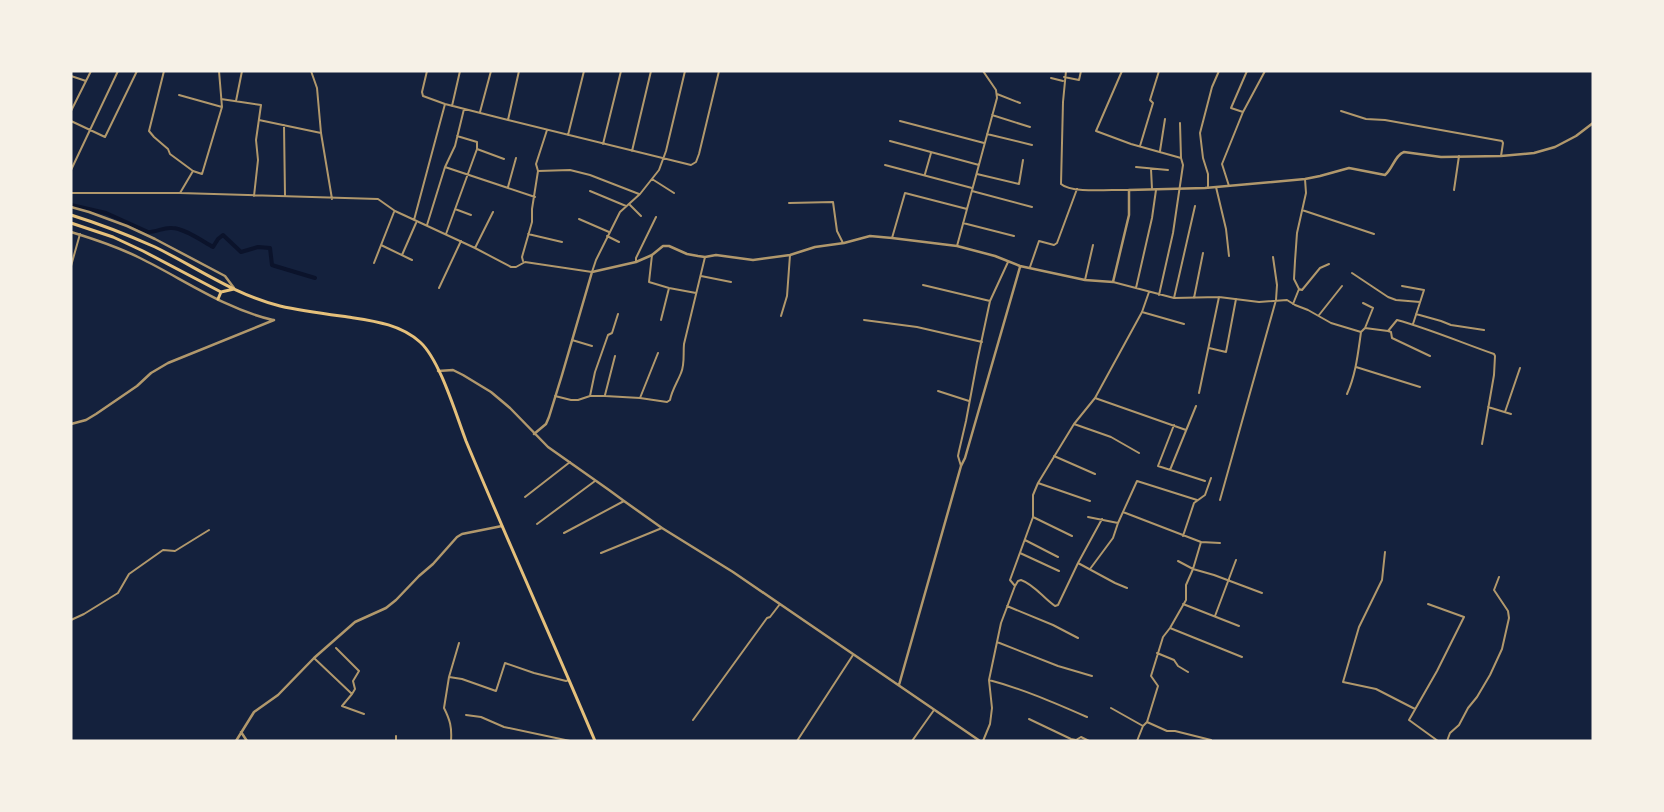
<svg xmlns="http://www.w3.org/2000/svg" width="1664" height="812" viewBox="0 0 1664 812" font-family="'IBM Plex Serif',serif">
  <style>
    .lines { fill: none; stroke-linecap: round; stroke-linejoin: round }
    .canal { stroke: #0b132b; stroke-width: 4 }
    .minor { stroke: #b1986c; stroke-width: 2 }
    .tertiary { stroke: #b1986c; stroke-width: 2.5 }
    .trunk { stroke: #e5c07b; stroke-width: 3 }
  </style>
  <rect width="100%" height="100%" fill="#14213d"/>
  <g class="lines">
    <path class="canal" d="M71 205 106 213 148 232C157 232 164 227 172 228 184 228 202 241 213 247L218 239 223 235 241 252 258 247 270 248 272 265 275 266 315 278"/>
    <path class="minor" d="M164 71 149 131 154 137 168 149 170 154 193 171 202 174 222 107 219 71
      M311 71 317 88 321 133 332 199
      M427 71 422 92 423 96 445 104 508 120 691 165 696 162 699 154 719 71
      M1066 71 1063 102 1061 184C1072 194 1114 189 1129 190
      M1122 71 1096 131 1131 144 1181 158
      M71 76 86 81
      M1064 77 1079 80 1081 71
      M1051 78 1063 81
      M997 94 1020 103
      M179 95 222 107
      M221 99 261 105 256 140 258 160 254 196
      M236 101 242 71
      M452 106 460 71
      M71 111 91 71
      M1341 111 1366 119 1385 120 1502 141 1503 143 1501 156
      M480 112 491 71
      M1243 112 1231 108 1247 71
      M992 115 1030 127
      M259 120 321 133
      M508 120 519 71
      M71 121 105 137 137 71
      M900 121 984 143
      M284 125 285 196
      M987 134 1032 145
      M568 135 584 71
      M890 141 979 165
      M603 144 621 71
      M1140 146 1153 103 1150 100 1159 71
      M477 149 504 159
      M632 151 651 71
      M1160 151 1165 119
      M885 165 972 188
      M445 167 535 197
      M1136 167 1168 170
      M1151 169 1152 189
      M71 170 118 71
      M538 171 570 170 590 175 639 194
      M925 174 931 153
      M977 174 1019 184 1023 160
      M652 179 674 193
      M1229 186 1222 164 1243 112 1265 71
      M508 187 516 158
      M1216 187 1226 229 1229 256
      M1208 188V174L1203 158 1200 133 1212 87 1219 71
      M1454 190 1459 156
      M590 191 626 206
      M972 191 1032 207
      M71 193H180L378 199 395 211 475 248 511 267H516L525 262 592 272 596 260 620 212 640 194 659 170 666 151 685 71
      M180 193 193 171
      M789 203 833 202 837 231 843 243
      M629 204 641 216
      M455 209 471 215
      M1302 210 1374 234
      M579 219 609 232
      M414 220 445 104
      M963 223 1014 236
      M427 225 445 167 455 146 464 109
      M446 234 477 149V142L457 136
      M528 234 562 242
      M607 236 619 242
      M892 238 905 193 967 209
      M381 245 412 260
      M957 246 997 98 996 90 983 71
      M475 248 493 212
      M402 255 416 223
      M652 255 649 282 669 288 696 293
      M523 261 522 257 532 222V209L538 171 536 164 547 130
      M636 262V258L656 217
      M374 263 394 212
      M71 266 80 234
      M1030 267 1039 241 1054 245 1057 243 1077 189
      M1352 273 1388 297 1396 300 1420 302
      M701 276 731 282
      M1085 280 1093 245
      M1113 282 1174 298 1219 297 1259 302 1287 300 1295 305 1308 310 1331 323 1361 332 1365 328 1388 331 1397 320C1430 329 1462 343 1494 354L1495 356 1494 375 1482 444
      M923 285 990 301
      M1402 286 1424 290 1413 324
      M439 288 461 241
      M1136 288 1152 218 1156 190
      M1299 289 1294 279 1295 261 1297 233 1306 193 1305 179
      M1159 295 1173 233 1183 165 1181 158 1180 123
      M1174 298 1195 206
      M1194 298 1203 253
      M1363 303 1373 308 1365 328
      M1293 304 1299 289 1302 290 1320 268 1329 264
      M1142 312 1184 324
      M1416 314 1441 321 1451 325 1484 330
      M1319 315 1342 286
      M781 316 787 296 790 255
      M661 320 669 288
      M864 320 917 327 982 342
      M1388 331 1391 332 1392 338 1430 356
      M572 340 592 346
      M1209 348 1226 352 1236 299
      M1356 367 1420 387
      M938 391 969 401
      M1199 393 1219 297
      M1347 394C1356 374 1358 353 1361 332
      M605 395 615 356
      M555 396 571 400H578L590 396H605L640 398 667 402 670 400C672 390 677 383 681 373 685 364 683 354 684 344L705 257
      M590 396 595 372 608 335 612 333 618 314
      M640 398 658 353
      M1095 398 1186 430
      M1488 407 1511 414
      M1505 412 1520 368
      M1074 424 1111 437 1139 453
      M1174 425 1158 466 1205 481
      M1054 456 1095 474
      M961 466 958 456 959 451 966 421 977 362 990 301 1008 262
      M1170 470 1196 406
      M1038 483 1090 501
      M525 497 570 462
      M1220 500 1276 300 1277 285 1273 257
      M1123 512 1201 542 1193 569 1186 585V600L1170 628 1163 637 1151 676 1158 686 1147 722 1143 726 1137 741
      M1033 517 1072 536
      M1088 517 1118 523 1137 481 1197 500
      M537 524 595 481
      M564 533 624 501
      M1183 536 1194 503 1205 495 1211 478
      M1025 540 1058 557
      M1201 542 1220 543
      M1385 552 1382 580 1359 627 1343 682 1376 689 1415 709
      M601 553 662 528
      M1020 553 1059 571
      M1178 561 1193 569 1214 575 1262 593
      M1078 563 1115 583 1127 588
      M1090 569 1113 538 1118 523
      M1015 586 1018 581 1021 580C1035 585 1043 598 1055 606L1058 605 1078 563 1102 519
      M1183 604 1239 626
      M1428 604 1464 617 1437 671 1409 720 1438 741
      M1007 606 1053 625 1078 638
      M1215 616 1236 560
      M71 620 84 614 118 593 129 574 163 550 175 551 209 530
      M1170 628 1242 657
      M997 642 1058 666 1092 676
      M336 648 359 671 353 681 355 689 352 694
      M1157 653 1174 660 1178 666 1188 672
      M314 658 352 694 342 706 364 714
      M449 677 462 679 496 691 505 663 534 673 566 681 569 680
      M989 680C1023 689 1055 703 1087 717
      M1111 708 1143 726
      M466 715 481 717 504 727 570 741
      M1029 719 1071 739 1076 740 1081 737 1089 741
      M693 720 767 618 770 617 780 604
      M1147 722 1167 731H1175L1211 740
      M396 741V736
      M451 741C452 727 450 720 444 708L449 677 459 643
      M797 741 853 655
      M912 741 934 710
      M983 741 990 724 992 708 989 680 1001 623 1015 586 1010 580 1033 517V495L1038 483 1074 424 1095 398 1142 312 1149 292
      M1447 741 1450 733 1459 725 1468 708 1477 697 1490 675 1502 649 1509 618 1508 611 1494 590 1499 577"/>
    <path class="tertiary" d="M71 207 89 212 127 226 155 239 225 276 234 288
      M71 232C94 239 118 247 140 258 183 279 225 309 273 320
      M438 371 453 370 463 375 491 392 510 408 548 447 609 490 624 501 662 528 733 572 980 741
      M71 424 86 420 96 414 137 386 151 373 168 363 274 320
      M534 434 546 424 549 417 562 375 592 272 636 262 652 255 663 246H669L687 254 698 256 705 257 716 255 753 260 790 255 815 247 844 243 870 236 892 238 957 246 995 256 1020 266 1085 280 1113 282 1129 215V190L1205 188 1305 179 1320 176 1349 168 1385 175C1393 168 1395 155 1404 152L1441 157 1501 156 1534 153 1555 147 1576 136 1593 123
      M899 685 961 466 965 458 1020 267
      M241 732 247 741
      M236 741 254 712 278 695 314 658 355 622 386 608 396 600 419 576 433 564 457 537 462 534 502 526"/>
    <path class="trunk" d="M71 215C100 224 128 235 155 247 196 267 235 295 280 306 302 311 326 314 348 317 374 321 400 324 420 342 440 360 456 415 466 441 508 542 553 641 595 741
      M71 223 113 237 143 251 221 292 234 289
      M218 299 221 292"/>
  </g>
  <rect width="1664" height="812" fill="none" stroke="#f6f1e7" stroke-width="145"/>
</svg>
